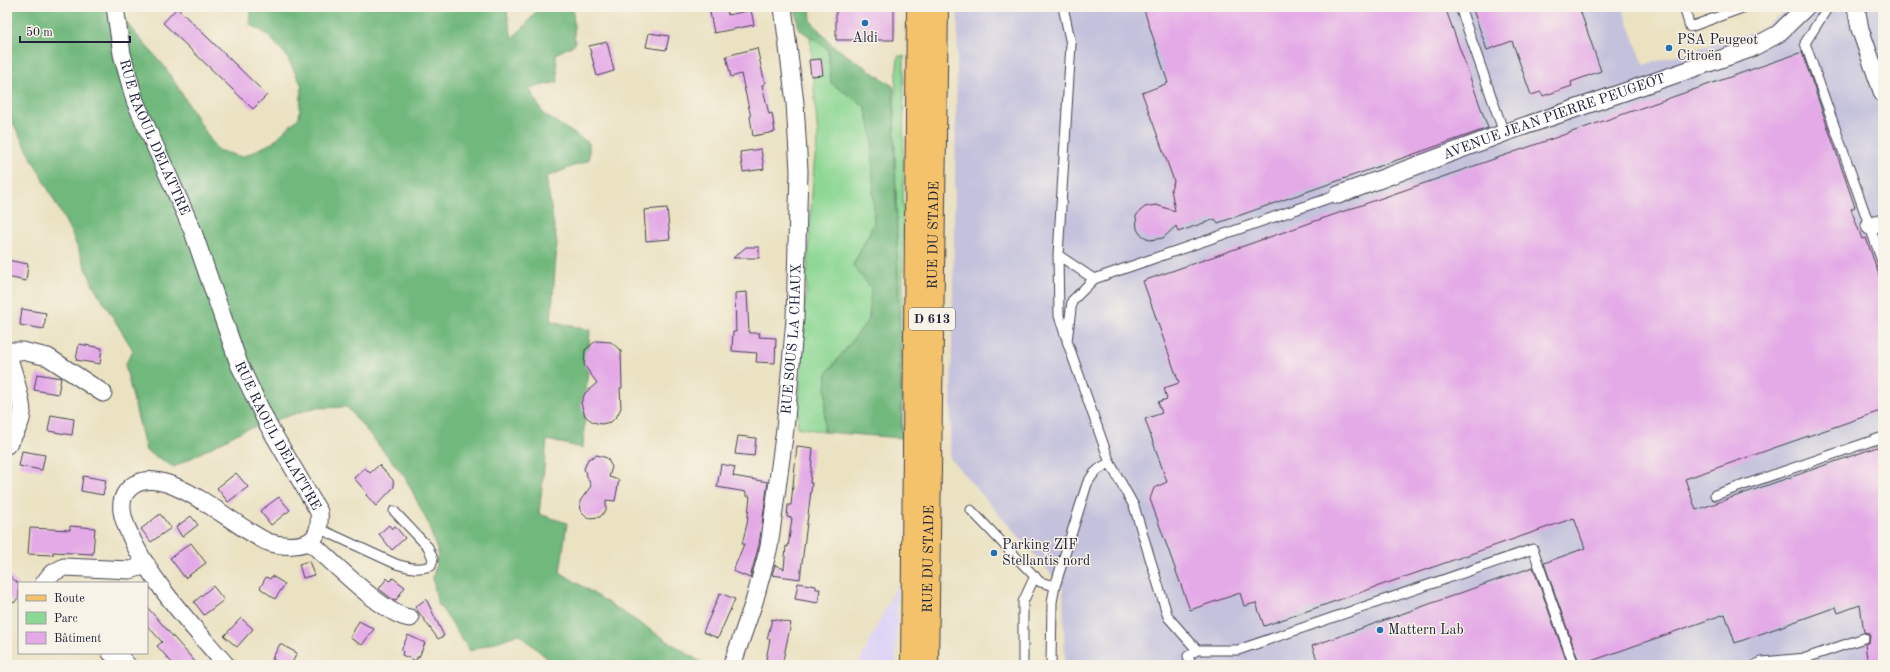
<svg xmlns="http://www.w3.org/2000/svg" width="1890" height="672" viewBox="0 0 1890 672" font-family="'Old Standard TT',serif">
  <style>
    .built { fill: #ded5f6 }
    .industrial { fill: #c3c1dc }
    .green { fill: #8cd793; stroke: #577c67 }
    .forest { fill: #71b87d; stroke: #4a6d5c }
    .building { fill: #e4aae7 }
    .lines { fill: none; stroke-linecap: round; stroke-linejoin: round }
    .service-casing { stroke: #403f4f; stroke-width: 11 }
    .minor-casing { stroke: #403f4f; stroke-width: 19 }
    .primary-casing { stroke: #403f4f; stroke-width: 24 }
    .service { stroke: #fff; stroke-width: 9 }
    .minor { stroke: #fff; stroke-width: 17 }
    .primary { stroke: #f3c26a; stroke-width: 22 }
    .poi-dot { fill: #1f6fb2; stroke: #f7f3e8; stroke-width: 1.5 }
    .labels { text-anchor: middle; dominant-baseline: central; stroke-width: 3; stroke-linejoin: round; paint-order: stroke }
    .shield { fill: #f7f3e8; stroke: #62616f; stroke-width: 1 }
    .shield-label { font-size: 13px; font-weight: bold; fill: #22223b }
    .poi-label { font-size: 14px; fill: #22223b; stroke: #f7f3e8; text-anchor: start }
    .street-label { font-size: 14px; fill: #22223b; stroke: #f7f3e8 }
  </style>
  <rect width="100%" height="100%" fill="#f7f3e8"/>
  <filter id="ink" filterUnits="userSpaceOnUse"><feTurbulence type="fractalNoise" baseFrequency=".025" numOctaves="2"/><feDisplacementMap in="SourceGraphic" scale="8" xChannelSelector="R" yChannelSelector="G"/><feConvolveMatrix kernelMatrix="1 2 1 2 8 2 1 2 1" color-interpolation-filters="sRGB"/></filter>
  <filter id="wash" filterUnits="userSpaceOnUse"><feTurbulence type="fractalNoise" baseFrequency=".012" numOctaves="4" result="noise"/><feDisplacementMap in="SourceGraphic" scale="16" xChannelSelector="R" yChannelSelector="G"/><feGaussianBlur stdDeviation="0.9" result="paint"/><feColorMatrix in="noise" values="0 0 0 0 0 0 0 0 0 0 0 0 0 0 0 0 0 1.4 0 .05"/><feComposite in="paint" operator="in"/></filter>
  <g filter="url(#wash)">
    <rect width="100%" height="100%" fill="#ebe2c2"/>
    <path class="built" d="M898 583 896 665H858Z"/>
    <path class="industrial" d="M958 7H1622L1644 65 1756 31 1781 15 1788 7H1883V665H1065L1063 588 950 458Z"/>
    <path class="green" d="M810 36 828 49 831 83 865 106 872 135 874 223 853 265 871 288 869 319 827 373 824 432 797 427 814 164 818 139Z
      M898 56H904L902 438 894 103Z"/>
    <path class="forest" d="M7 7H116L133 31 165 67 217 150 242 157 272 143 299 117 302 86 286 55 268 35 250 24 251 11 261 7H506L512 38 526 25 539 7 573 10 575 44 556 54 558 82 529 88 543 114 589 143V160L546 177 557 244 551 321 590 330 583 448 547 440 539 514 567 523 560 572 705 665H555L519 634 470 651 437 602 433 578 438 553 427 521 405 477 347 407 313 408 242 431 174 467 146 451 125 365 133 350 93 285 71 232 7 112Z
      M795 7H810L811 21 833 46 893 86 902 438 824 432 827 373 869 319 871 288 853 266 874 223 872 135 865 106 831 83 828 49 799 29Z"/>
    <g id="blocks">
      <path class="building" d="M709 7H726L728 15 751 10 754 25 714 33Z
        M836 7H894V40H836Z
        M1143 7H1445L1488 128 1218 223 1215 219 1178 232 1176 226 1163 238 1150 240 1140 234 1137 229 1136 216 1140 211 1145 207 1156 205 1175 211 1171 189 1174 181 1142 93 1168 83Z
        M1472 7H1579L1601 71 1571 82 1572 86 1543 96 1541 92 1531 95 1512 41 1487 50Z
        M177 8 267 95 253 109 163 23Z
        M649 33 669 36 666 50 646 47Z
        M607 42 614 71 597 76 589 46Z
        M757 48 765 84 762 85 769 114 772 113 775 132 753 136 750 117H751L741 74 731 77 726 56Z
        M1802 52 1855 207 1851 209 1862 239 1866 238 1883 286V410L1685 479 1696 510 1883 445V665H1868L1865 644 1869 642 1870 636 1868 633 1864 632 1860 605 1838 613 1836 607 1735 643 1725 614 1580 665 1544 563 1585 548 1574 518 1264 626 1256 603 1244 606 1240 593 1190 610 1150 499 1154 488 1167 482 1145 419 1162 413 1158 402 1167 399 1164 388 1179 383 1143 281Z
        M821 59 823 75 811 76 809 60Z
        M761 149 764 169 743 172 740 152Z
        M667 208 670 239 646 241 644 210Z
        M746 247H759V258H733Z
        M7 260 28 264 26 281 7 277Z
        M747 292 749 333H760L759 337 776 338 775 363 756 362 757 353 732 351 733 332H736L735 293Z
        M22 309 46 313 44 329 20 325Z
        M596 341 611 342 621 351 622 388H620L621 408 617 416 611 422 601 424 593 422 585 416 581 403 585 393 597 383 584 365 585 350Z
        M79 344 102 348 100 364 76 360Z
        M37 374 61 378 58 394 34 390Z
        M51 415 74 419 72 435 48 431Z
        M738 436 756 438 754 456 735 454Z
        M797 446 813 448 810 483H812L800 579 772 575 775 565 784 569 786 546 788 547 792 518 787 517 788 505H791Z
        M22 451 45 455 42 470 19 466Z
        M597 455 607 458 612 467 609 477 619 480 615 501 606 500V510L600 517 588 518 581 511 580 501 591 486 584 469 588 459Z
        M721 464 735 467 733 476 768 482 759 545 750 578 733 571 744 544H742L747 524 750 496H746V492L717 487Z
        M379 465 393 480 394 487 376 506 366 495 367 493 354 478 365 468 370 473Z
        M236 473 248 487 228 502 217 488Z
        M83 476 106 480 103 495 81 491Z
        M279 497 290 510 271 525 260 511Z
        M160 514 171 528 151 542 141 529Z
        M191 516 198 525 182 537 176 527Z
        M389 525 392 529 395 526 405 538 392 550 379 534Z
        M70 526 95 528 93 554 53 552V555L28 554 30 528 70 530Z
        M191 543 206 563 185 578 170 558Z
        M309 561 314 575 303 578 299 564Z
        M1533 567 1568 665H1319L1312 646Z
        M7 574 19 584V597L14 603 7 597Z
        M272 576 285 584 275 599 260 588 266 577 270 579Z
        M387 578 390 581 393 578 405 587 396 600 392 599 379 589Z
        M798 583 816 586V589H820L818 603 795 599Z
        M213 586 224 600 204 615 194 602Z
        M720 593 735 599 718 638 703 632Z
        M426 599 444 636 438 639 415 607Z
        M147 607 168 631 198 665H174L157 646 162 642 147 625Z
        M241 618 253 629 237 647 224 636Z
        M772 619 791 623 782 665H765L770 639H767Z
        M359 621 374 629 362 645 350 638Z
        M408 635 425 643 419 657H417L416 661 402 655 403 651 401 650Z
        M280 644 297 653 291 665H274L276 661 272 659Z"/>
    </g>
  </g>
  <g filter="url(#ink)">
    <use href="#blocks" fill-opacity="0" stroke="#403f4f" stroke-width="1"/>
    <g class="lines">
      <g class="service-casing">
        <path id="service" d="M1063 7 1071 44 1058 255 1094 279
          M1460 7 1504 133
          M1684 7 1690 27 1745 7
          M1828 7 1805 43 1883 264
          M1058 255 1059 316 1066 337
          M1715 495 1883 437
          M971 510 1040 582 1055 586
          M318 528 396 564C409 568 418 570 431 566L433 559 428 547 394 511
          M1197 650 1168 617 1134 506 1110 463 1067 341 1072 301 1094 279 1338 195
          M1023 665V602L1035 576
          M1051 665 1052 602 1055 586 1087 484C1093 473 1098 468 1110 463
          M1191 665 1188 656 1197 650H1238L1533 549 1574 665
          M1755 665 1762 662 1806 658 1864 638"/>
      </g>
      <g class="minor-casing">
        <g id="minor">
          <path id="s1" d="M115 7 122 54 135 101 192 229 239 364 268 425 319 512C320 523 319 539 306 543 293 547 280 546 268 542 235 529 158 453 127 491 118 502 122 516 127 528 148 580 190 623 226 665"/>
          <path d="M1856 7 1860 29 1883 94"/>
          <path id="s2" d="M1338 195 1504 133 1750 49 1778 34 1806 7"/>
          <path d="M1870 226 1883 223"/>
          <path d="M7 351H22L48 357 103 393"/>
          <path d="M7 352C12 369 22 397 22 414 21 425 13 436 7 445"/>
          <path d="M310 542C331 560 385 616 410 618"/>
          <path d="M44 583 51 574 64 567 130 570 147 565"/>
          <path d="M111 653 119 656 127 665"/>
          <path id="s3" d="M732 665 754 602 769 547 785 429 795 319 799 171 795 103 783 7"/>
        </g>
      </g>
      <g class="primary-casing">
        <g id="primary">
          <path d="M912 665 918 7"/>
          <path id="s4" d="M927 665 937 7"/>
        </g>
      </g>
      <use href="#service" class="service"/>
      <use href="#minor" class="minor"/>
      <use href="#primary" class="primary"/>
    </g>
  </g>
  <g class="poi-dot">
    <circle cx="865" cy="23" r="4"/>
    <circle cx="1669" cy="48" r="4"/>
    <circle cx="994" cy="553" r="4"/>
    <circle cx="1380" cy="630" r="4"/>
  </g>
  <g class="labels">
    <rect class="shield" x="909" y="308" width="46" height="22" rx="3"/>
    <g class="shield-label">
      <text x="932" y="319">D 613</text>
    </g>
    <g class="poi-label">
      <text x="865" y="38" text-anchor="middle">Aldi</text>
      <text x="1677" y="40">PSA Peugeot<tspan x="1677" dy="16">Citroën</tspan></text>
      <text x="1002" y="545">Parking ZIF<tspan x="1002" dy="16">Stellantis nord</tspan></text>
      <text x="1388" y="630">Mattern Lab</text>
    </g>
    <g class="street-label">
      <text stroke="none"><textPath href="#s2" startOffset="230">AVENUE JEAN PIERRE PEUGEOT</textPath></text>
      <text stroke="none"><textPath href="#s1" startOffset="137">RUE RAOUL DELATTRE</textPath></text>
      <text stroke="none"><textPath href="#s4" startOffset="430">RUE DU STADE</textPath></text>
      <text stroke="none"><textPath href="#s3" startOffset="333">RUE SOUS LA CHAUX</textPath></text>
      <text stroke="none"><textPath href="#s1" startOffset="461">RUE RAOUL DELATTRE</textPath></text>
      <text stroke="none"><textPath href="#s4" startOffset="106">RUE DU STADE</textPath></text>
    </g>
  </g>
  <rect width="1890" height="672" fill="none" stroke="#f7f3e8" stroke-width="24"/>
  <rect x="18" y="582" width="130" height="72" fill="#f7f3e8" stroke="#a29fa3"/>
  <rect x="26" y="595" width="20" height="6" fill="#f3c26a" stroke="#a29fa3"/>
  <text x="54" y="602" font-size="12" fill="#22223b">Route</text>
  <rect x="26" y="612" width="20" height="12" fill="#8cd793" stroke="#a29fa3"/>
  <text x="54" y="622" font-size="12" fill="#22223b">Parc</text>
  <rect x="26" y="632" width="20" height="12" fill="#e4aae7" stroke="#a29fa3"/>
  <text x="54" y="642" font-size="12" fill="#22223b">Bâtiment</text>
  <path d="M20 36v6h110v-6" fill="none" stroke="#22223b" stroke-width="2"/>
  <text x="26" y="36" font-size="12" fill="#22223b" stroke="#f7f3e8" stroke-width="3" paint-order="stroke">50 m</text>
</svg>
